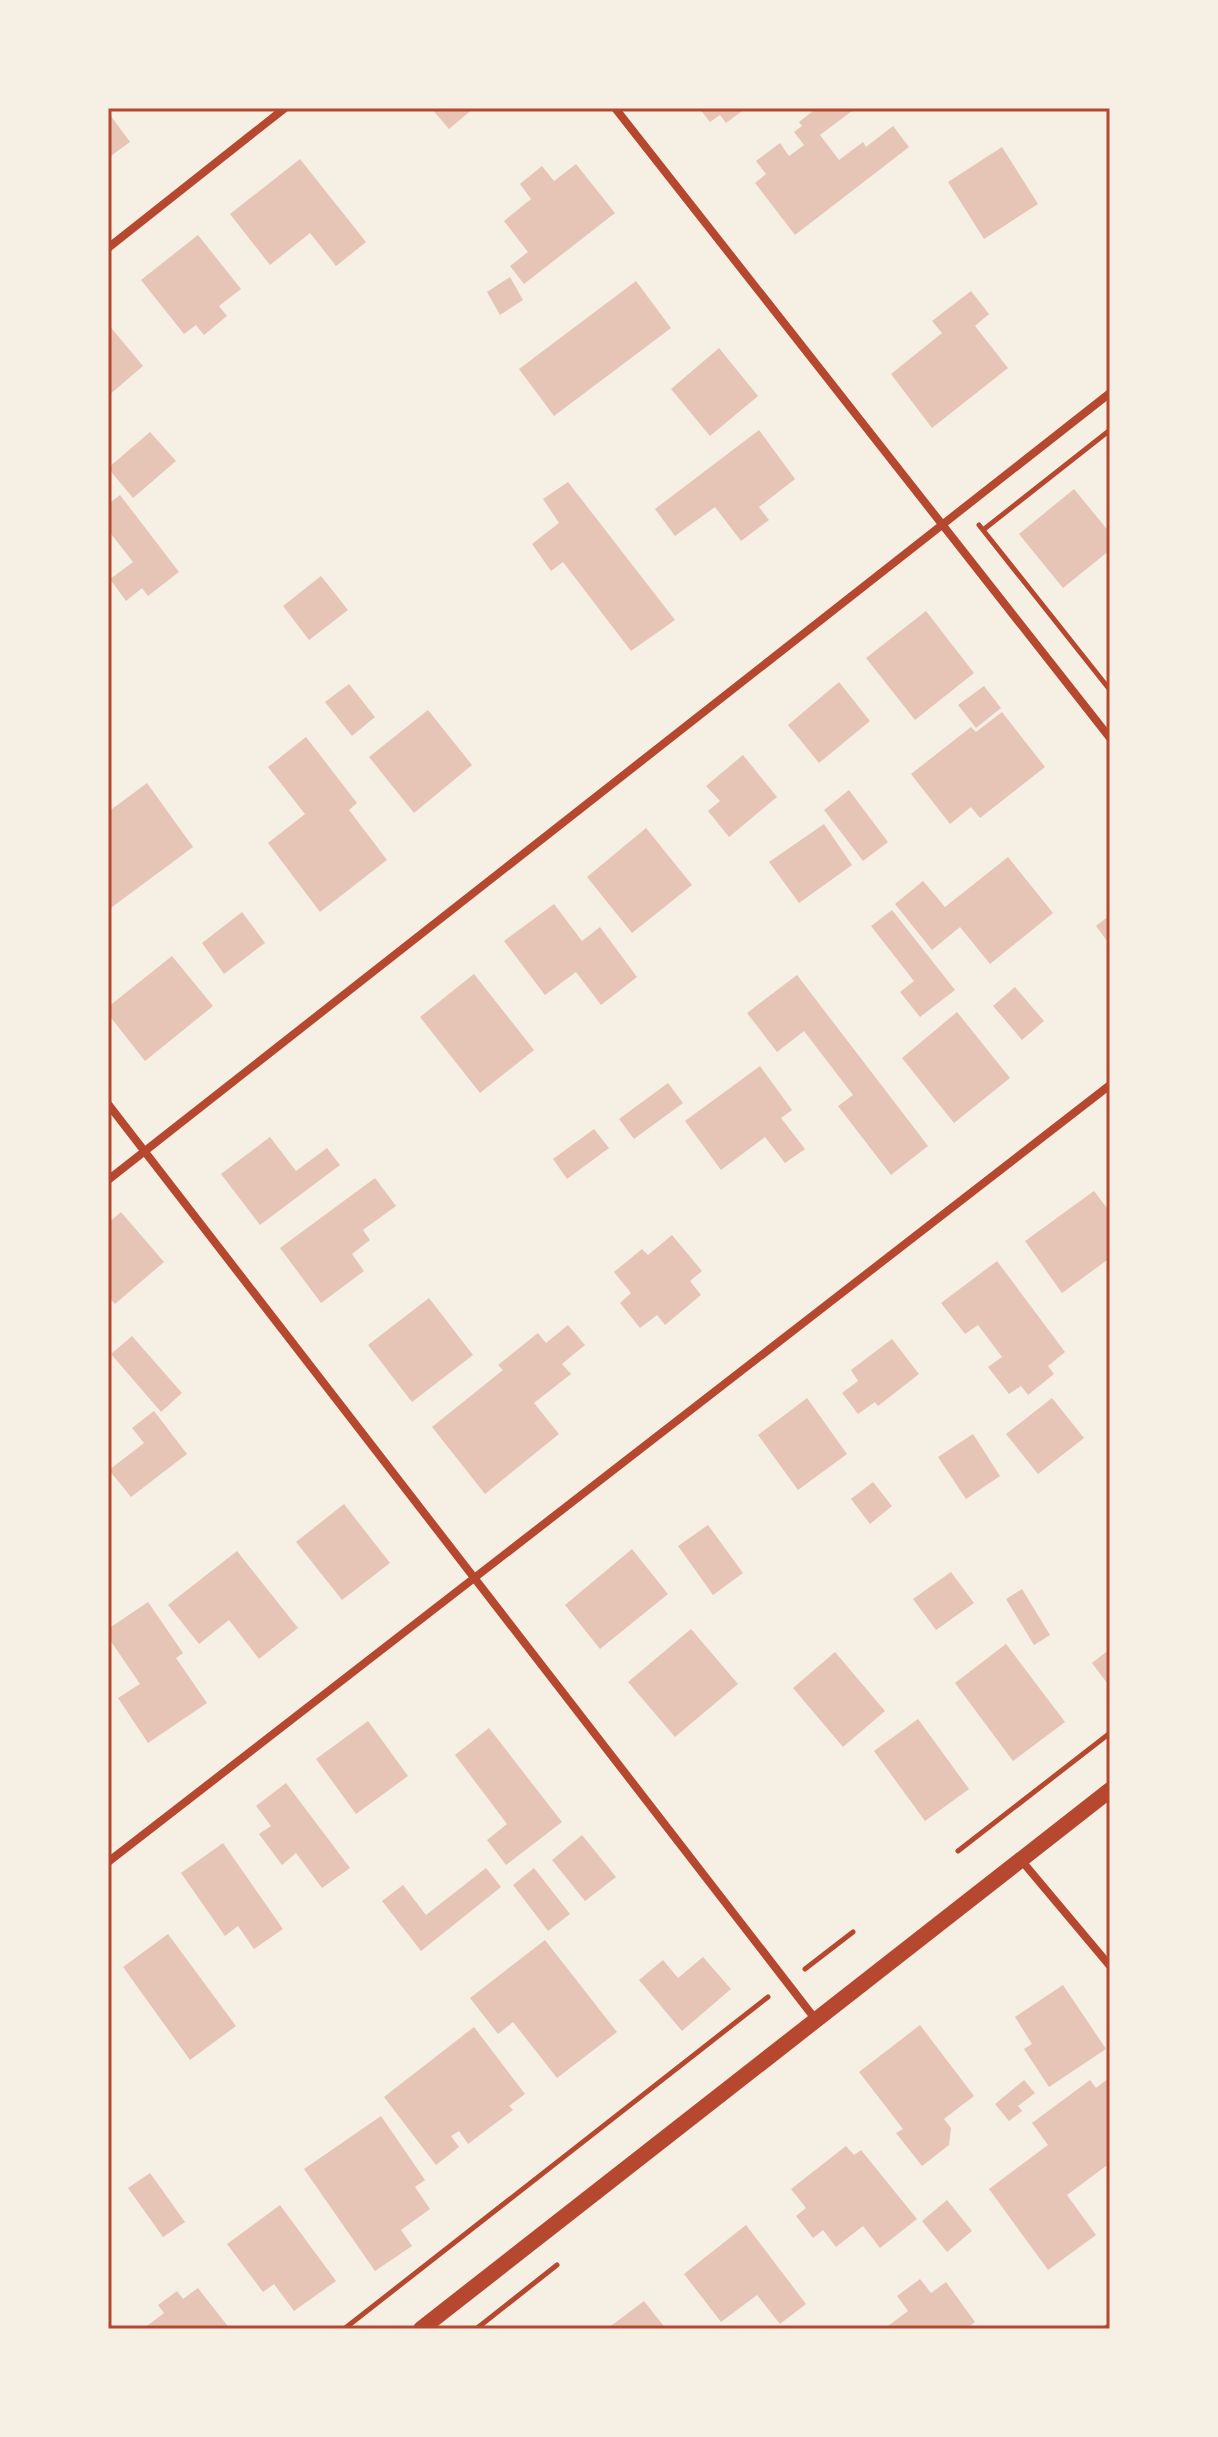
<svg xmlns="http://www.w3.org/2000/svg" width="1218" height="2437" viewBox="0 0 1218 2437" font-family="'Alegreya Sans',sans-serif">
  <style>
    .building { fill: #e6c5b7 }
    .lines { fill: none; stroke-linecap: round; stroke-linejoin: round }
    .path { stroke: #b5482f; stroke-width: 5 }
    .minor { stroke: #b5482f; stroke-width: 8 }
    .secondary { stroke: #b5482f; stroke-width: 16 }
    .neatline { fill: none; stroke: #b5482f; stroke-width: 3 }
  </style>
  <rect width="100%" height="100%" fill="#f6efe4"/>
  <path class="building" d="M431 108H474L449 129Z
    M699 108H746L726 123 720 115 710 122Z
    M817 108H856L820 135 839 160 863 142 866 147 893 126 909 147 795 235 755 183 766 174 756 161 780 143 789 156 804 145 794 132 802 126 799 122Z
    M108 112 130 142 108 158Z
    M1002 147 1038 204 984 239 948 182Z
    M300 159 366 242 336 266 310 233 270 265 230 214Z
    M576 164 615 213 524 284 510 266 528 252 504 221 531 199 520 184 542 166 554 181Z
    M198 235 241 289 219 306 227 316 204 335 196 325 184 334 141 280Z
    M510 277 523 300 500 315 487 292Z
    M636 281 671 328 554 416 519 369Z
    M971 291 989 314 975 326 1008 368 932 428 891 374 942 333 932 321Z
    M108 324 143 366 108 396Z
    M719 348 758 396 710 436 671 389Z
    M759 430 795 479 759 507 769 520 741 541 715 507 675 536 655 509Z
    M150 432 176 461 133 498 108 468Z
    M568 482 675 620 631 651 563 562 551 571 532 544 559 523 543 499Z
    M1074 489 1110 533V550L1063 588 1019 534Z
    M120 495 179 572 148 596 142 588 126 601 110 579 133 562 108 530V504Z
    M321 576 348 610 309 640 283 606Z
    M926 611 974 673 915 720 866 658Z
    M839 682 870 721 819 763 788 725Z
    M349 684 375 717 352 736 325 702Z
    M984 686 1001 708 976 728 958 705Z
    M428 710 472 765 414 813 369 757Z
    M1002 712 1045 767 980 818 971 807 950 824 911 774 971 727 976 732Z
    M306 737 357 803 349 810 387 860 320 912 268 843 305 814 268 767Z
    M743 755 777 797 729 837 708 811 720 801 706 786Z
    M147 783 193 847 108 910V812Z
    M849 790 888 842 863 861 824 810Z
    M824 824 852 865 799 903 769 862Z
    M646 828 692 885 632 933 587 877Z
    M1008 857 1053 913 990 964 960 927 932 950 895 904 923 881 945 907Z
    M554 904 582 941 600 927 637 977 601 1005 576 972 545 995 504 941Z
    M892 910 955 990 920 1017 900 992 914 981 871 926Z
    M242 912 265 943 224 974 202 943Z
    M1110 915V945L1096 926Z
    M172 956 213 1006 145 1061 108 1014V1007Z
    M474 974 534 1050 480 1093 420 1017Z
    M797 975 928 1146 891 1175 838 1106 853 1095 804 1031 777 1052 747 1013Z
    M1015 987 1044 1021 1022 1040 993 1006Z
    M957 1012 1010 1078 954 1123 902 1058Z
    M760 1066 792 1110 781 1118 805 1149 785 1163 765 1137 721 1170 685 1121Z
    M668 1083 683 1103 634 1139 619 1119Z
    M594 1129 609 1148 567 1179 553 1159Z
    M270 1137 296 1171 327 1148 340 1165 260 1225 221 1174Z
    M375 1178 396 1206 363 1230 370 1240 352 1254 364 1271 321 1303 280 1248Z
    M1094 1191 1110 1212V1258L1062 1293 1025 1241Z
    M121 1212 164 1262 115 1304 108 1296V1223Z
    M672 1235 702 1271 690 1281 701 1295 665 1325 657 1315 640 1328 620 1303 631 1293 614 1272 642 1249 648 1255Z
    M997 1261 1065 1352 1048 1366 1054 1374 1028 1395 1021 1386 1009 1394 988 1367 1002 1357 978 1325 965 1334 941 1303Z
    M429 1298 473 1355 412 1402 368 1345Z
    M568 1325 585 1345 562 1364 571 1374 534 1403 559 1434 485 1494 432 1427 503 1370 498 1365 538 1333 546 1343Z
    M132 1336 182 1393 161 1412 111 1354Z
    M892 1339 919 1374 878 1406 875 1402 858 1414 842 1393 858 1381 851 1370Z
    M807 1398 847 1454 798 1490 758 1435Z
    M1052 1398 1084 1438 1038 1474 1006 1434Z
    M154 1411 187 1454 131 1497 109 1470 144 1443 132 1428Z
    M973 1434 1000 1476 966 1499 938 1457Z
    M873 1482 892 1506 870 1524 851 1499Z
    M344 1504 390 1563 342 1600 296 1542Z
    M708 1525 743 1573 713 1595 678 1546Z
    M632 1549 668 1594 600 1649 565 1605Z
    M237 1551 298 1628 259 1659 229 1620 199 1644 168 1605Z
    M951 1572 974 1603 936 1630 913 1599Z
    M1022 1589 1050 1635 1034 1645 1006 1599Z
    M148 1602 183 1653 176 1658 207 1703 148 1743 118 1698 140 1684 108 1637V1629Z
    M691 1629 738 1684 675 1737 628 1682Z
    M1006 1644 1065 1722 1013 1761 955 1683Z
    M1110 1649V1687L1092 1663Z
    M835 1652 885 1711 843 1747 793 1688Z
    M918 1719 969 1789 925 1821 874 1751Z
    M368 1721 408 1776 356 1814 316 1759Z
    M489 1728 562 1822 506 1865 487 1840 507 1824 455 1755Z
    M286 1783 350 1868 322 1888 296 1853 282 1865 259 1834 271 1826 256 1806Z
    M582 1835 616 1877 585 1901 552 1860Z
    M223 1843 283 1929 254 1949 238 1926 225 1936 181 1873Z
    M486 1868 501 1887 421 1951 382 1901 403 1885 426 1915Z
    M534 1868 570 1914 548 1931 513 1885Z
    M168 1934 236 2026 190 2060 123 1967Z
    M545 1940 617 2032 557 2078 513 2022 498 2034 470 1998Z
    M703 1957 731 1989 682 2031 639 1980 663 1960 678 1978Z
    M1063 1985 1106 2049 1049 2087 1024 2049 1032 2044 1015 2017Z
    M920 2025 974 2096 944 2119 951 2128 949 2145 922 2166 896 2133 903 2129 859 2072Z
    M474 2027 525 2094 509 2106 513 2110 468 2144 459 2131 451 2136 459 2147 436 2165 384 2097Z
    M1110 2077V2163L1067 2195 1096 2235 1048 2270 989 2189 1048 2145 1032 2123 1090 2080 1096 2088Z
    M1024 2080 1035 2093 1018 2106 1022 2111 1009 2121 995 2104Z
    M381 2116 425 2180 415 2187 430 2209 401 2230 412 2246 375 2271 304 2169Z
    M846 2146 854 2155 861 2150 917 2219 880 2248 863 2226 836 2247 823 2230 813 2238 796 2216 806 2208 791 2189Z
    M150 2173 185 2222 163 2237 128 2188Z
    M947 2200 972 2231 947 2252 922 2221Z
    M280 2205 336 2281 294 2311 274 2284 263 2292 227 2244Z
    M746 2225 806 2304 780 2324 757 2295 721 2322 684 2274Z
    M920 2279 931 2293 946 2282 975 2322 966 2329H884L908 2311 897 2296Z
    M198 2288 230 2329H149L147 2326 164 2313 158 2305 177 2291 183 2299Z
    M644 2301 666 2329H607Z"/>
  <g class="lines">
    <path class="path" d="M979 525 1110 690
      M983 530 1110 430
      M958 1851 1110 1733
      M805 1969 853 1932
      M344 2329 768 1997
      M476 2329 557 2265"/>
    <path class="minor" d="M615 108 1110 738
      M108 248 285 108
      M108 1104 816 2020
      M108 1180 1110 393
      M1021 1860 1110 1966
      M108 1862 1110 1085
      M1107 2329 1110 2327"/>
    <path class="secondary" d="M421 2329 1110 1790"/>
  </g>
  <rect width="1218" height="2437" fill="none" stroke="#f6efe4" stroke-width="220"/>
  <rect x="110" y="110" width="998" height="2217" class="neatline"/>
</svg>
